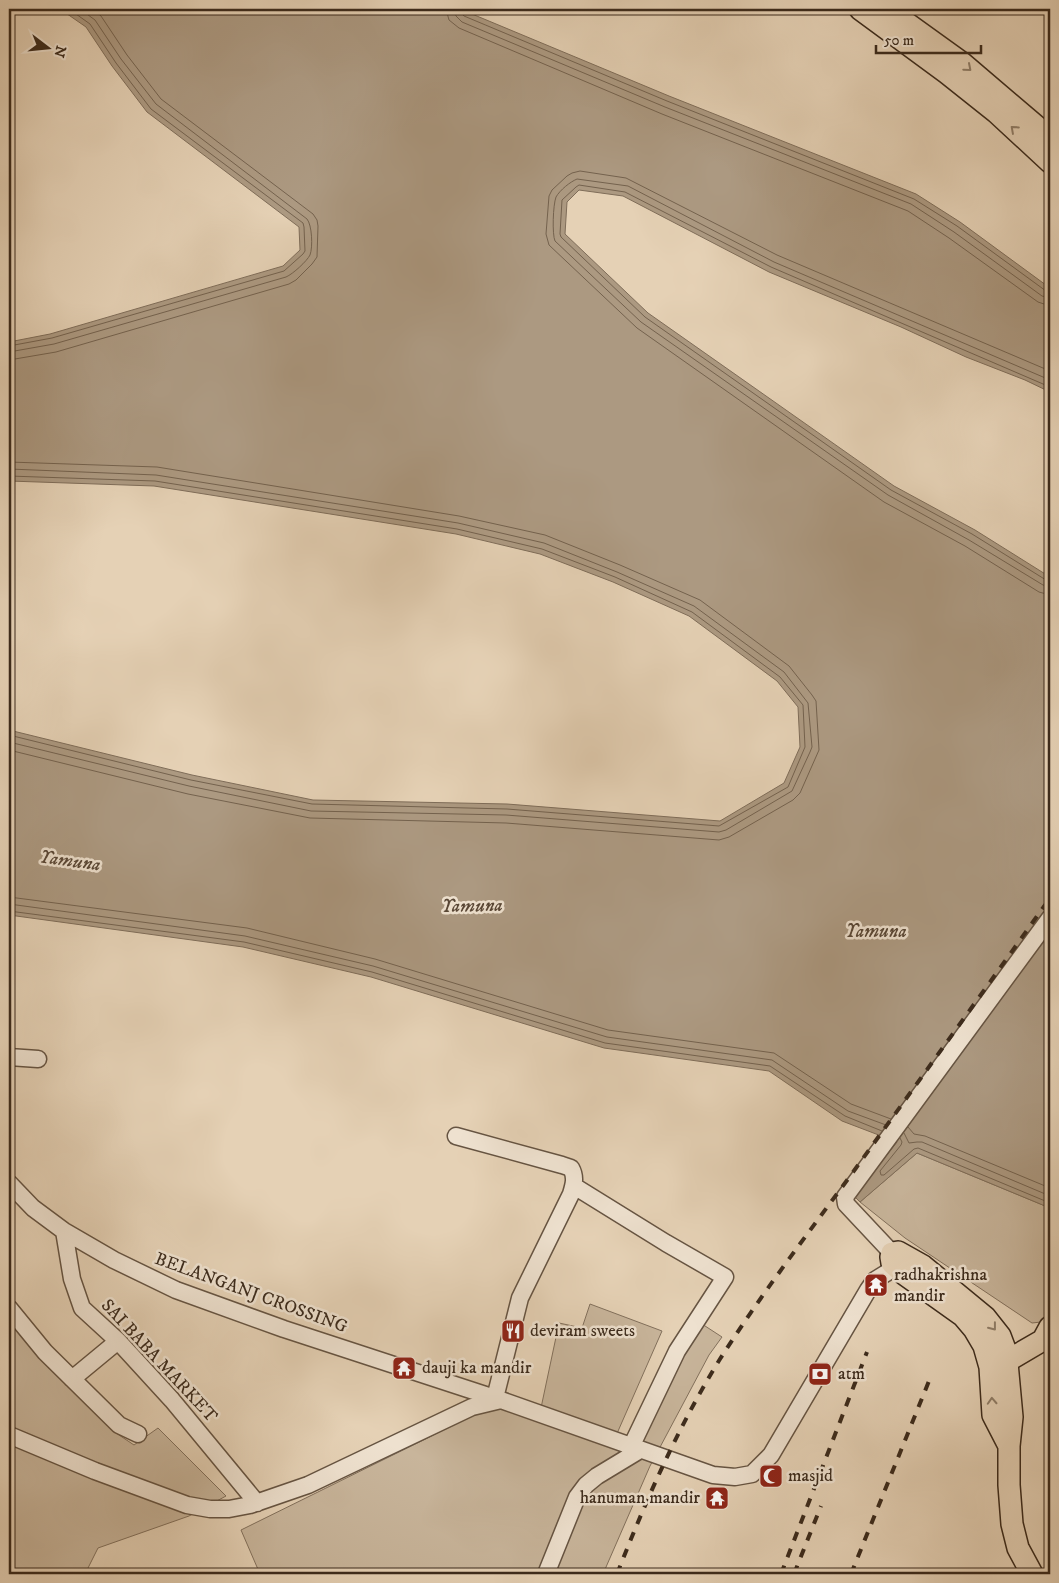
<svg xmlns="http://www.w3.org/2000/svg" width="1059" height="1583" viewBox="0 0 1059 1583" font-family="'IM FELL DW Pica',serif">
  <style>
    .green { fill: #c8b59b; stroke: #82705c }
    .water { fill: #ac9981; stroke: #7f6d59 }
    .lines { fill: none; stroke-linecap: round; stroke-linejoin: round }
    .shore { stroke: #74624e; stroke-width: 1 }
    .minor-casing { stroke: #665442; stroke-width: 19 }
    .major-casing { stroke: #3c2b1c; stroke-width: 24 }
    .minor { stroke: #eee1cf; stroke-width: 16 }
    .major { stroke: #e5d1b5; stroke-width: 21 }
    .rail { stroke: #3c2b1c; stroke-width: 4; stroke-dasharray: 9 9; stroke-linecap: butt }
    .oneway { stroke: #907e68 }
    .labels { text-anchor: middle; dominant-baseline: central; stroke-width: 5; stroke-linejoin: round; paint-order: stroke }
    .poi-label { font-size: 18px; fill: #3c2b1c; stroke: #eee1cf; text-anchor: start }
    .street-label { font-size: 18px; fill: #3c2b1c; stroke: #eee1cf }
    .water-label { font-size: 19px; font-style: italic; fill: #584635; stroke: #eee1cf }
  </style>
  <rect width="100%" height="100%" fill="#e5d1b5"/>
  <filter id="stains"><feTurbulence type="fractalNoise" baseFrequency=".004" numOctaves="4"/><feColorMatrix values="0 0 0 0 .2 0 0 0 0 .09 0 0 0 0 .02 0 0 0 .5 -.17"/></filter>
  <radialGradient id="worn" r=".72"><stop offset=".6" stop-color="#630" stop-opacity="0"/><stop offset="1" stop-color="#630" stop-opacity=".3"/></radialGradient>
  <path class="green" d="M917 1153 1050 1208V1321L1032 1323 905 1238 860 1202Z
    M590 1304 662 1331 615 1438 636 1445 679 1354 702 1324 722 1337 709 1355 650 1466 603 1574H260L241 1530 476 1414 501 1406 538 1422 559 1323 582 1328Z
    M9 1318 41 1359 116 1433 134 1445 158 1428 226 1496 189 1516 98 1548 85 1574H9Z"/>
  <path class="water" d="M60 9H460L669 96 916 194 960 222 1050 288V392L1025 380 966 357 901 327 769 272 623 196 579 190 567 202 565 234 648 313 894 486 975 530 1050 577V1208L917 1153 860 1202 854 1196 897 1142 842 1121 769 1071 604 1048 371 977 243 947 9 915V730L192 775 313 800 507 804 720 821 784 783 800 747 798 707 777 681 689 616 613 582 540 554 456 534 154 486 9 481V342L50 334 283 266 300 250 299 227 147 112 112 66 86 27Z"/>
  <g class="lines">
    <path class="shore" d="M446 9 449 20 459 28 662 114 908 211 949 238 1038 302 1050 306
      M454 9 456 16 462 22 665 107 911 204 954 232 1042 296 1050 298
      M460 9 461 13 464 16 667 101 914 199 957 226 1046 291 1050 292
      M9 346 52 338 284 271 303 254 305 251 304 227 303 223 151 109 116 63 90 24 69 9
      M9 352 54 344 286 277C293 274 307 261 310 255 313 247 312 225 307 219L156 104 121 59 95 20 80 9
      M9 360 56 352 289 284 296 280 312 264 317 257 318 226 317 220 313 214 161 99 127 55 101 16 93 9
      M1050 371 777 255 626 178 580 171 572 173 567 176 552 190 549 196 546 234 549 245 637 328 884 502 965 546 1039 592 1050 595
      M1050 380 774 262 628 186 577 179C570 182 560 190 556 197 553 205 552 234 555 241L641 322 888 495 969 540 1043 585 1050 587
      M1050 387 771 267 625 192 579 185 576 187 562 200 560 234 561 237 645 317 891 490 972 534 1046 580 1050 581
      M9 462 157 467 459 516 545 535 620 565 700 600 789 666 812 695 816 701 819 750 800 793 793 800 729 837 719 840 506 823 310 818 188 794 9 750
      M9 469 156 475 458 523 544 543 617 572 694 606 784 672 808 703 812 747 810 752 792 791 726 830 719 832 506 815 311 811 189 786 9 742
      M9 476 155 481 457 529 542 549 615 577 692 612 780 677 803 705 805 747 788 787 719 826 507 809 312 804 191 780 9 735
      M9 897 247 928 375 959 608 1030 774 1053 851 1104 891 1119
      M9 904 245 936 373 966 607 1037 772 1060 848 1111 886 1125
      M9 911 244 942 372 972 605 1043 770 1066 845 1116 882 1131
      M908 1127 914 1134 925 1136 1050 1188
      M904 1133 909 1143 917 1142H922L1050 1196
      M900 1138 902 1142 901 1145 880 1171 881 1175H884L914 1149 918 1148 1050 1203"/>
    <g class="minor-casing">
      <path id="minor" d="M9 1057 38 1059
        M456 1136 562 1165 571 1168C576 1177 574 1184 571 1194L520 1298 495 1398
        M9 1183 33 1208 64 1231 114 1260 176 1290 284 1329 501 1400 713 1475 735 1477 752 1474 771 1455 868 1290 875 1280 896 1267
        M574 1186 666 1243 725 1277 677 1351 631 1447
        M64 1231 72 1279 82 1308 118 1341 172 1400 257 1503
        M892 1253 846 1204 845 1197 1050 918
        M9 1308 45 1352 119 1425 138 1434
        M72 1379 118 1341
        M9 1435 95 1471 187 1505 210 1509H229L250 1505 308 1485 472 1407 501 1400
        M546 1574 577 1497 586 1485 597 1476 640 1450"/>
    </g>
    <g class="major-casing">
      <path id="major" d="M860 9 947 73 996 112 1050 162
        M887 9 962 63 1050 138
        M995 1365 1007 1361 1043 1340 1050 1327
        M1009 1446 993 1415 990 1367 984 1346 974 1329 963 1316 904 1274 892 1263 891 1257 892 1253 898 1252 923 1266 985 1317 1000 1336 1006 1352 1012 1417 1009 1446V1485L1012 1524 1018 1548 1032 1574"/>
    </g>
    <use href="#minor" class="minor"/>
    <use href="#major" class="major"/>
    <path class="rail" d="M617 1574C646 1500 678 1427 720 1359 762 1293 810 1231 856 1168 921 1078 986 988 1050 898
      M781 1574 867 1352
      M794 1574 821 1506
      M851 1574 929 1381"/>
  </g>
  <defs><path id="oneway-chevron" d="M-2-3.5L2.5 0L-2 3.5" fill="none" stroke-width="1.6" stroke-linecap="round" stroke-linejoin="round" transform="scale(1.25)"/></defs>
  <g class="oneway">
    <use href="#oneway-chevron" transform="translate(968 68) rotate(41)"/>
    <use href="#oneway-chevron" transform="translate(1014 129) rotate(-138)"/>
    <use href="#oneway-chevron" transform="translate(993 1327) rotate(52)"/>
    <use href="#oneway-chevron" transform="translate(992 1401) rotate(-93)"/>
  </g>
  <defs>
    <g id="temple-square" transform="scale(1.25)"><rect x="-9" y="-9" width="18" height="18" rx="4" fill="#8f2418" stroke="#eee1cf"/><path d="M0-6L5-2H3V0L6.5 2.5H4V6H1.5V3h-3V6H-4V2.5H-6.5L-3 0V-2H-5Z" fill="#fff"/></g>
    <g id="restaurant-square" transform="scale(1.25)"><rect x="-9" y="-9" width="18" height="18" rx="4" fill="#8f2418" stroke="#eee1cf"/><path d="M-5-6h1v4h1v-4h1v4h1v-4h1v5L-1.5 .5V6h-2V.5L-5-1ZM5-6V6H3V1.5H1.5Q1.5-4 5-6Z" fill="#fff"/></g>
    <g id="bank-square" transform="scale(1.25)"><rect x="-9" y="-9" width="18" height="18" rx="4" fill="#8f2418" stroke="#eee1cf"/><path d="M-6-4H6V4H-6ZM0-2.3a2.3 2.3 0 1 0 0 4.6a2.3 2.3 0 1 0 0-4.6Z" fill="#fff"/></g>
    <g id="mosque-square" transform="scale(1.25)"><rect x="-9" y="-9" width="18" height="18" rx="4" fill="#8f2418" stroke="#eee1cf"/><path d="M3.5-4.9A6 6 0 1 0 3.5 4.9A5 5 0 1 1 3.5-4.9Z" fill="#fff"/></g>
  </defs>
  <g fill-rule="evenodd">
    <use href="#temple-square" x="876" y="1285"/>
    <use href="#restaurant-square" x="513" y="1331"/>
    <use href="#temple-square" x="404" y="1368"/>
    <use href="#bank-square" x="820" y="1374"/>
    <use href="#mosque-square" x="771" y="1476"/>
    <use href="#temple-square" x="717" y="1498"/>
  </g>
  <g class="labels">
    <g class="poi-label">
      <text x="894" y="1275">radhakrishna<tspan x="894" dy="21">mandir</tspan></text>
      <text x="530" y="1331">deviram sweets</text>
      <text x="422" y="1368">dauji ka mandir</text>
      <text x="838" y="1374">atm</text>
      <text x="788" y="1476">masjid</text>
      <text x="700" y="1498" text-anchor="end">hanuman mandir</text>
    </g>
    <g class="street-label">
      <text transform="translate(251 1293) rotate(20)">BELANGANJ CROSSING</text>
      <text transform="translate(159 1361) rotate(47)">SAI BABA MARKET</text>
    </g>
    <g class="water-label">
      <text transform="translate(70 861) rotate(8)">Yamuna</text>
      <text transform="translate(472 906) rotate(-1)">Yamuna</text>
      <text x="876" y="931">Yamuna</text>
    </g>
  </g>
  <rect width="1059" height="1583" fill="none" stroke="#e5d1b5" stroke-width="30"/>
  <rect x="10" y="10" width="1039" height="1563" fill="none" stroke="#3c2b1c" stroke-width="2.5"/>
  <rect x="15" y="15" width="1029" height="1553" fill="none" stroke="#3c2b1c"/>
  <g transform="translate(48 48) rotate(106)" stroke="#eee1cf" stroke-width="4" paint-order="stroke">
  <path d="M0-4L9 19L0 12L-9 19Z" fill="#3c2b1c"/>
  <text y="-8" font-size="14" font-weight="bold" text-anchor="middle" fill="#3c2b1c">N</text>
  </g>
  <path d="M876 45v8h105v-8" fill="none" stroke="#3c2b1c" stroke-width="2.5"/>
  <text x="884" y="45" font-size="15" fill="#3c2b1c" stroke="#eee1cf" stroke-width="4" paint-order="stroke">50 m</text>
  <rect width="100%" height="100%" filter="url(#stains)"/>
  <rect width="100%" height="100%" fill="url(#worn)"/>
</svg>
